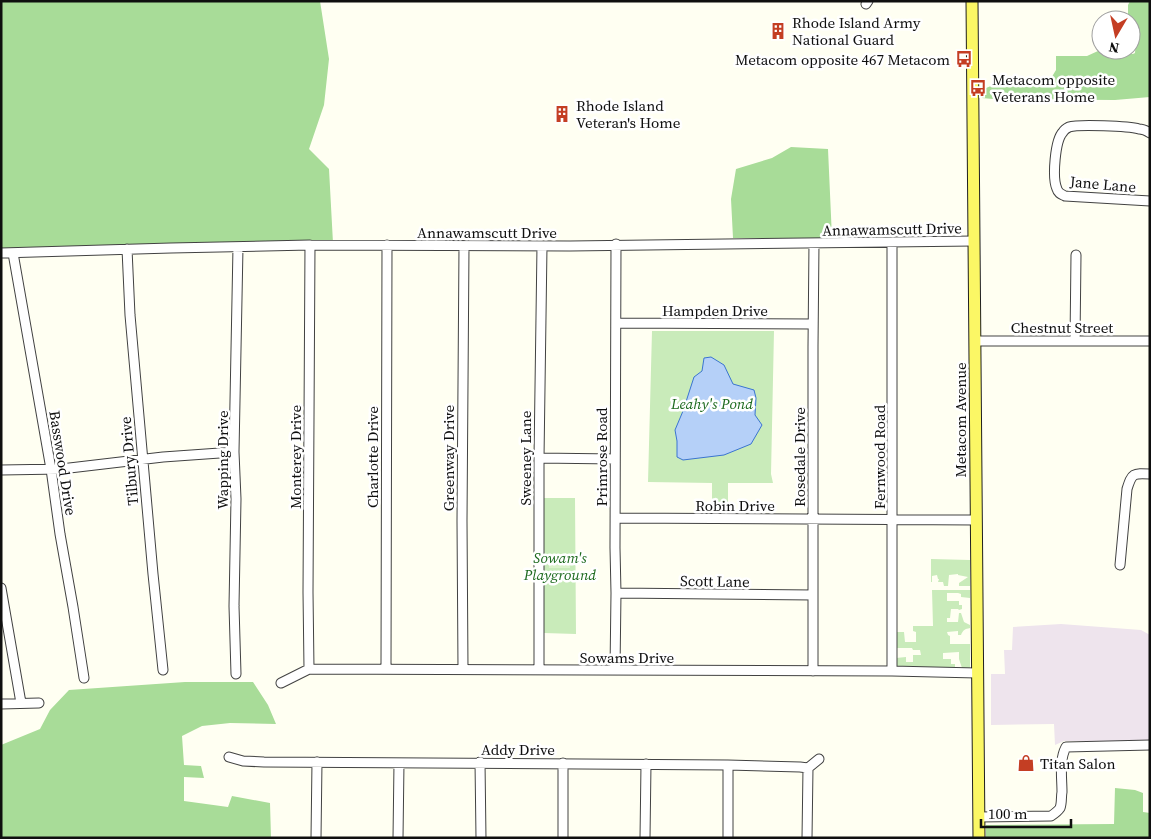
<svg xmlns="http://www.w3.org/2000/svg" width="1151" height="839" viewBox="0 0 1151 839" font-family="'Source Serif 4',serif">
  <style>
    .industrial { fill: #eee4ed }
    .green { fill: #c9ebba }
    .forest { fill: #a8dc98 }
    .pitch { fill: #dcf2cc }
    .water { fill: #b5d0f8; stroke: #3a74d1 }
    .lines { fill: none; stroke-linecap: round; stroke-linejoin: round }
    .minor-casing { stroke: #424242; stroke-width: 11 }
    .major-casing { stroke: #202020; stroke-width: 13 }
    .minor { stroke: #fff; stroke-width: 9 }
    .major { stroke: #fbf765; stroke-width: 11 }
    .labels { text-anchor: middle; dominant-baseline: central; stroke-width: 5; stroke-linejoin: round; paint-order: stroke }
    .poi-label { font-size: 15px; fill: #0f0f0f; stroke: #fff; text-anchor: start }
    .street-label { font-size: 15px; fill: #0f0f0f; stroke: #fff }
    .park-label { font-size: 15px; font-style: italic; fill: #1d6a1e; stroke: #fff }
  </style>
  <rect width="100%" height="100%" fill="#fffff2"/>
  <path class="industrial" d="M1061 624 1141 630 1150 635V741H1064L1055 745 1054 724 991 725V674H1005L1004 650H1012L1013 627Z"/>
  <path class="green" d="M652 331H774L771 474 773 483H728V514H712V483L648 482Z
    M544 498H575L576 634 544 633Z
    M931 559 970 560V586H959V583L968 577 958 575V574L949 575 948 586H944L943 582H938L939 579H938L937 575 932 576V582H931Z
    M932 590H970V598L961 597V594L958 593H947V601H959V605H962V609L959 610 958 609H951L950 618H947V622H958L959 613H961L964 622 970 625V628C965 629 963 630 961 635H958V631L947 632 948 635 950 636V644H970V668H962L959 659V652L943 653V659H951V664H955V669L896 668V658L906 657V662H913V655H921L920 650H913L912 648H896V632H904L905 642H916V632L913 631V626H933Z"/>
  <path class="forest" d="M1 1H320L329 59 324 105 309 149 329 169 333 243 1 252Z
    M1130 1H1150V97L1115 100 993 99 982 98 986 88 991 86H1024L1046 84 1050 80 1056 70V56H1087L1098 51H1113L1133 54 1135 53 1136 38 1131 29V20H1128V5Z
    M791 147 828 149 832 238H733L731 199 736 169 772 158Z
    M185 682H253L268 705 276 724 230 723 202 726 182 736 184 765 201 766 204 778 184 777V801L228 807 232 796 270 803 271 838H1V745L40 729 50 710 69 690Z
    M1115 788 1135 790 1143 793V812L1150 813V838H986V825L1114 824Z"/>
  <path class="pitch" d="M549 554H570V568H549Z"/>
  <path class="water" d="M711 357 724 365 733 384 754 390 756 398 755 415 762 425 751 444 724 455 683 460 677 457V441L675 430 683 411 694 377 702 371 704 358Z"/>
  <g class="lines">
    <g class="minor-casing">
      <path id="minor" d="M866 4 868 1
        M1150 133C1147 131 1143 129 1139 129 1129 126 1078 124 1069 127 1067 128 1064 130 1063 132 1055 140 1052 178 1057 189 1058 193 1061 194 1065 196L1150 201
        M127 249 130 315 153 574 163 670
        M1 253 171 248 310 245 570 246 974 241
        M13 253 51 469 60 534 73 607 84 678
        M616 323 813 324
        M975 341H1150
        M1075 341 1076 255
        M539 458 615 459
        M1 470 61 469 163 457 234 452
        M615 518 976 520
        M1120 565 1127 489C1132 473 1133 473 1150 474
        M1 588 21 703
        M616 593 813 595
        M309 669 308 592 310 245
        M386 669 387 245
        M463 669 462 521 464 246
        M539 670V458L542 246
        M615 670 616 593 615 548 616 244
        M813 671V346L814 243
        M892 671V243
        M236 674 234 606 236 499 234 452 238 247
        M281 683 309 669 892 671 977 673
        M1 704 39 703
        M229 757 243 761 264 762 728 765 800 767 808 768
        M480 762 481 838
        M979 817 1051 816C1054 814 1058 811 1060 808 1062 803 1061 797 1062 792 1062 778 1059 760 1066 747L1150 745
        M316 838 317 762
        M398 838 399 763
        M563 838V763
        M645 838 646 764
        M728 838V765
        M807 838 808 768 819 759"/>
    </g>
    <g class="major-casing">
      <path id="major" d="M972 1 979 838"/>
    </g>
    <use href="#minor" class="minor"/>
    <use href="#major" class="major"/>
  </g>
  <defs>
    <g id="building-bare" transform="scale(1.35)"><path d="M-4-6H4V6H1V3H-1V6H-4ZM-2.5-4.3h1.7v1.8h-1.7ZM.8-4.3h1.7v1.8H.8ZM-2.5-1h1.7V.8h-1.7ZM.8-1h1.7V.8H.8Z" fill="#c43e23" stroke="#fff" stroke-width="2.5" paint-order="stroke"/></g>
    <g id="bus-bare" transform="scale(1.35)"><path d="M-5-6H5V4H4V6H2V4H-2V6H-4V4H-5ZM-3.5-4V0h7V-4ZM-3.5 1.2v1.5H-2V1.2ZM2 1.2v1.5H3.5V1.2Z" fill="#c43e23" stroke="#fff" stroke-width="2.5" paint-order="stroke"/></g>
    <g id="shop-bare" transform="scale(1.35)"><path d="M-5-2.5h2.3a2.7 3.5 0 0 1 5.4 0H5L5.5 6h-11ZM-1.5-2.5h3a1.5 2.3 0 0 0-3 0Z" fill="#c43e23" stroke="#fff" stroke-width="2.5" paint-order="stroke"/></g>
  </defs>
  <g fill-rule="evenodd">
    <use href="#building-bare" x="778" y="31"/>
    <use href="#bus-bare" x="964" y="59"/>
    <use href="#bus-bare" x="978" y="88"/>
    <use href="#building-bare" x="562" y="114"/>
    <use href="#shop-bare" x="1026" y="763"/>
  </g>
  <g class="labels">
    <g class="poi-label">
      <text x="792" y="22">Rhode Island Army<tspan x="792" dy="17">National Guard</tspan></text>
      <text x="950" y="59" text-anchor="end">Metacom opposite 467 Metacom</text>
      <text x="992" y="79">Metacom opposite<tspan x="992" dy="17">Veterans Home</tspan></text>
      <text x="576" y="105">Rhode Island<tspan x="576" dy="17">Veteran's Home</tspan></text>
      <text x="1040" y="763">Titan Salon</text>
    </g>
    <g class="street-label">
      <text transform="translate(1103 184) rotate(5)">Jane Lane</text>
      <text transform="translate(892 229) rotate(-1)">Annawamscutt Drive</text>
      <text x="487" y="232">Annawamscutt Drive</text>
      <text x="715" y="310">Hampden Drive</text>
      <text x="1062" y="327">Chestnut Street</text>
      <text transform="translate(960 420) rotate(-90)">Metacom Avenue</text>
      <text transform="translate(295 457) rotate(-90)">Monterey Drive</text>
      <text transform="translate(372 457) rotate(-90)">Charlotte Drive</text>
      <text transform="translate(601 457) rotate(-90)">Primrose Road</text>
      <text transform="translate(799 457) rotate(-90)">Rosedale Drive</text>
      <text transform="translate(879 457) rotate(-90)">Fernwood Road</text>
      <text transform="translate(448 458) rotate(-90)">Greenway Drive</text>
      <text transform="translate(525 458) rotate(-90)">Sweeney Lane</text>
      <text transform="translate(222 460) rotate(-90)">Wapping Drive</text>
      <text transform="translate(129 461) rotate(-95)">Tilbury Drive</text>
      <text transform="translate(63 463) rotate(81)">Basswood Drive</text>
      <text x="735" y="505">Robin Drive</text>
      <text transform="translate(715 581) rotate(1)">Scott Lane</text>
      <text x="627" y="657">Sowams Drive</text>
      <text x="518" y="749">Addy Drive</text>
    </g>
    <g class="park-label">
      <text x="712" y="403">Leahy's Pond</text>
      <text x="560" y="557">Sowam's<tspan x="560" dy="17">Playground</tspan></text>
    </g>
  </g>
  <rect width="1151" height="839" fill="none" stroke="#0f0f0f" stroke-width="5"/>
  <g transform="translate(1116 35) rotate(189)"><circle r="24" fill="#ffffff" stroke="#9f9f9f"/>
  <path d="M0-4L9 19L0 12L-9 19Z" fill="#c43e23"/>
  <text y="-8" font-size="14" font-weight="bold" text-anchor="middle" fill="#0f0f0f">N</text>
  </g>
  <path d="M981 819v8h90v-8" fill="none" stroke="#0f0f0f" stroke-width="2.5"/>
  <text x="988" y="819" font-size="15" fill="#0f0f0f" stroke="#ffffff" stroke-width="4" paint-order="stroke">100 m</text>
</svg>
